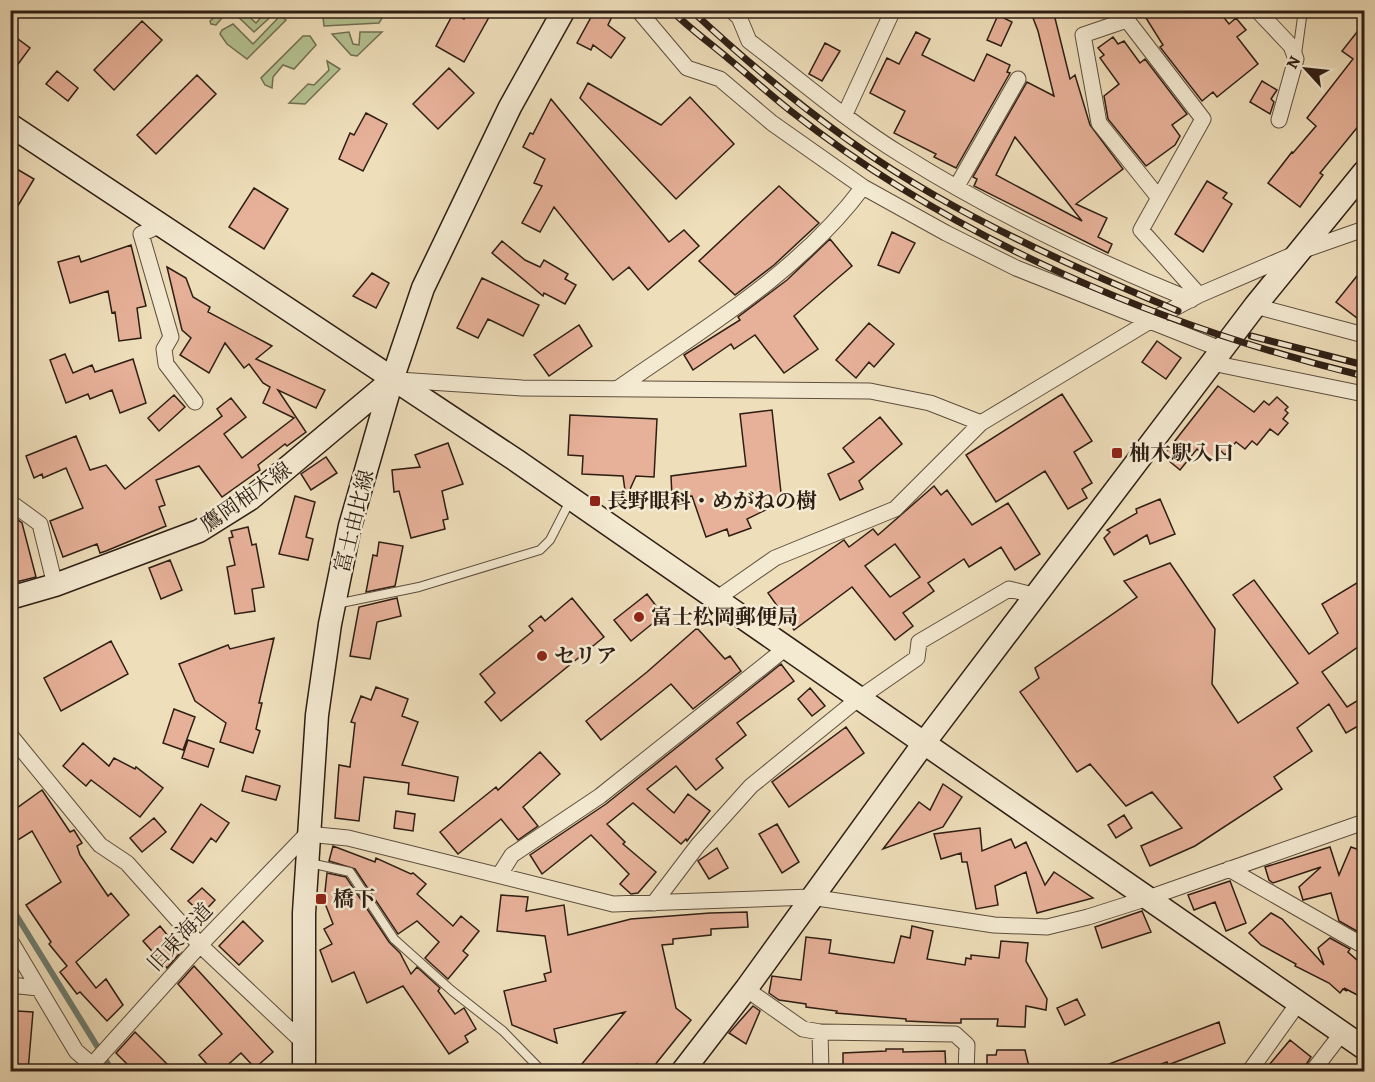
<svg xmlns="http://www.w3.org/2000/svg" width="1375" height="1082" viewBox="0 0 1375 1082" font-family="Alegreya,'Noto Serif JP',serif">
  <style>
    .green { fill: #b5c292; stroke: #727053; stroke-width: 1.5 }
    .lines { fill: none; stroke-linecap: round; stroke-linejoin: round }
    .stream { stroke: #6e7d71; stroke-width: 6 }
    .building { fill: #e7b199; stroke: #2e1e14; stroke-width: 1.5; fill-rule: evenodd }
    .lane-casing { stroke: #5e4e3e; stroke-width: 10 }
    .street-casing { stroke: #5e4e3e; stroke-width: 17 }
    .secondary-casing { stroke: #2e1e14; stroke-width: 25 }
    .lane { stroke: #f4ead2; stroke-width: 8 }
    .street { stroke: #f4ead2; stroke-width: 15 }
    .secondary { stroke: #f4ead2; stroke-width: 22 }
    .rail-casing { stroke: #2e1e14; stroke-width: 7 }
    .rail { stroke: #f4ead2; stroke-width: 4.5; stroke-dasharray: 14; stroke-linecap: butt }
    .poi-dot { fill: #8f2418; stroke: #f4ead2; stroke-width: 2 }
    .labels { text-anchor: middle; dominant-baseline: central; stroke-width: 5; stroke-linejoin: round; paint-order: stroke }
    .poi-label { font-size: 21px; font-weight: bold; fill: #2e1e14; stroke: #f4ead2; text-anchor: start }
    .street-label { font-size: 21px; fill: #2e1e14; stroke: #f4ead2 }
  </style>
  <rect width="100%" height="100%" fill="#eedeba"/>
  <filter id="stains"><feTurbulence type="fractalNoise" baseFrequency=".00333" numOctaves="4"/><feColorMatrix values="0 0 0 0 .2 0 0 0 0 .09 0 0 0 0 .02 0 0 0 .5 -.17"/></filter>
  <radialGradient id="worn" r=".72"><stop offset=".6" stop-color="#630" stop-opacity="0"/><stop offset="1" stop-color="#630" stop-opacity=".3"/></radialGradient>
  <path class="green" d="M242 10 256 23 267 11H277L254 32 232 11H228L216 25 211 24 210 21 222 11Z
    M375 14 382 18 379 23 324 26 323 17Z
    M280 16 286 20 247 59 227 44 220 34 222 30 233 24 253 44Z
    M349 32 353 44 359 45 360 32H382L357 56 351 55 332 34Z
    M303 36H310L316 45 294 69 283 65 273 77 272 88 265 85 261 78Z
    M327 61 340 69 305 104 289 103 308 84 314 85 329 70Z"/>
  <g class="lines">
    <path class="stream" d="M10 905 113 1072"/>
  </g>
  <path class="building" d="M469 10H493L464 62 436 46 453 14 464 19Z
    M595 10H615L608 25 625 38 611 58 593 45 591 50 577 43Z
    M1030 10H1053L1070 79 1075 75 1090 125 1123 169 1076 204 1107 218 1098 237 1112 244 1108 253 974 186 977 179 973 177 1027 82 1054 96 1038 31ZM1015 137 1064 198 1082 221 996 175Z
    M1141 10H1218L1229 24 1236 18 1246 30 1237 37 1258 64 1217 97 1213 92 1202 101 1160 47 1163 45Z
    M998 15 1012 22 1001 46 987 40Z
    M142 21 162 40 114 90 94 70Z
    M1365 22V118L1320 173 1323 175 1300 207 1268 183 1292 152 1293 153 1316 126 1307 118 1353 59 1342 51Z
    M916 32 930 39 922 55 974 81 987 54 1010 65 1007 72 1010 73 956 168 934 157 936 154 894 133 905 111 870 93 887 58 899 64Z
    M10 33 30 48 10 75Z
    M1113 37 1118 44 1124 41 1140 63 1145 59 1187 114 1172 125 1180 136 1175 145 1146 166 1108 119 1104 96 1119 84 1100 58 1104 55 1098 48Z
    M825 43 840 51 822 81 809 74Z
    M449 68 474 93 438 129 413 104Z
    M57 71 78 88 68 101 46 84Z
    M197 75 216 94 156 154 137 135Z
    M1262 81 1277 90 1271 99 1274 102 1270 114 1250 102Z
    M588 83 661 125 690 97 734 144 676 199 580 98Z
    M551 99 669 242 684 230 699 246 648 290 629 267 613 280 554 207 540 232 522 223 542 186 534 183 545 159 523 147 530 133 533 134Z
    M366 113 387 124 363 171 339 159 350 133 354 135Z
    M10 165 34 179 10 219Z
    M1207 181 1227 193 1223 198 1232 204 1203 252 1175 234Z
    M779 186 819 223 774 265 735 295 699 261Z
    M254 188 288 209 264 249 229 227Z
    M892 232 915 243 899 273 878 265Z
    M830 239 852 266 794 316 818 349 784 373 755 335 734 349 731 344 693 370 684 355 740 320 738 317 787 280Z
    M502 241 525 260 540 267 544 260 568 274 565 279 576 285 565 304 544 293 543 296 492 253Z
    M131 245 146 306 137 308 141 338 119 341 115 312 112 313 108 291 70 303 58 262 79 256 81 262Z
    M1365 266V324L1336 302Z
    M167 267 186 278 193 297 210 307 208 312 272 346 256 359 325 390 316 408 278 390 306 432 287 446 285 444 258 465 260 470 222 497 199 466 156 480 165 505 159 507 166 526 106 551 100 553 97 544 63 557 50 521 83 508 66 468 43 478 42 474 34 478 26 456 76 436 90 470 106 465 125 489 222 416 217 409 231 398 246 417 224 434 242 458 294 418 263 403 270 387 263 383 249 364 244 368 225 343 209 373 180 355 191 338 182 330Z
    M372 273 389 283 376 308 353 296Z
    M482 278 539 305 523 336 488 319 478 338 457 328Z
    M869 323 894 344 874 367 869 362 856 378 836 360Z
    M579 325 592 346 549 376 534 355Z
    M1157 341 1181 358 1166 379 1142 362Z
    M65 354 73 373 92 365 95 372 133 359 146 403 120 413 112 390 90 399 88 394 66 403 50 360Z
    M1218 386 1254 412 1264 401 1269 405 1277 397 1288 407 1285 410 1288 413 1283 419 1288 423 1278 435 1270 429 1257 445 1252 441 1245 449 1236 442 1225 455 1220 450 1211 461 1197 449 1180 470 1163 456Z
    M1062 394 1092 441 1074 452 1092 483 1082 489 1087 498 1068 509 1045 471 996 502 966 455Z
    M174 395 185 407 159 431 148 418Z
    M772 410 782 502 747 519 751 528 729 536 727 529 706 537 692 496 672 497 671 476 746 466 740 414Z
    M570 415 657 419 654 477 636 476 626 498 623 476 582 474 583 456 568 455Z
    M880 417 902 444 859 481 863 489 840 500 828 474 854 462 843 448Z
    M448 443 463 484 442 491 448 519 443 520 445 529 411 538 399 491 394 492 392 470 420 467 415 455Z
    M326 457 337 473 311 490 301 474Z
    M934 486 941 495 947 490 972 525 1008 503 1040 554 1015 570 1001 547 969 567 964 559 928 583 934 591 903 613 913 626 895 640 852 587 794 630 768 593 844 540 849 547 873 529 878 535ZM895 544 920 577 890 597 865 566Z
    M295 496 315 502 306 537 313 539 308 560 279 554Z
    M1160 499 1175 534 1150 544 1147 535 1114 555 1104 538 1110 532 1107 530 1137 513 1136 509Z
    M10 514 22 523 36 577 16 582 10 561Z
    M248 527 252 545 256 544 264 587 252 589 255 611 235 614 227 567 235 565 229 538 233 537 231 531Z
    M379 542 403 546 395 586 366 592 373 555 377 556Z
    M170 560 182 590 161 599 149 568Z
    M1170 563 1215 629 1212 684 1238 723 1298 683 1233 595 1254 580 1309 654 1338 633 1322 604 1365 578V642L1322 672 1347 707 1365 696V722L1346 733 1329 704 1297 728 1312 751 1274 777 1282 789 1195 846 1150 866 1141 846 1182 828 1152 792 1126 806 1090 764 1077 772 1020 692 1039 678 1035 668 1137 597 1124 581Z
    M647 594 663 615 631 641 614 620Z
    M397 598 401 616 377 622 370 659 350 656 359 607Z
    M572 598 604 637 501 721 485 702 495 693 480 674 533 631 529 626 541 616 545 621Z
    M697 628 725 659 730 656 741 671 693 709 671 684 601 740 586 721 647 672Z
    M274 638 259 703H262L256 729 260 731 253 753 220 742 226 723 195 701 179 664 228 645 230 649Z
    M111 641 128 674 61 711 44 678Z
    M781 664 794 681 737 723 746 735 716 759 723 768 696 790 676 766 647 789 674 813 688 794 710 811 687 841 686 839 681 844 633 803 607 824 625 842 623 844 656 872 638 893 631 894 620 884 629 874 591 835 542 874 530 855 606 804Z
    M376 687 408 699 402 716 418 722 402 765 458 777 454 801 408 794 409 783 364 777 359 821 335 818 339 765 350 767 355 723 351 722 361 696 371 700Z
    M810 688 825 706 812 716 798 699Z
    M174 709 195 717 183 750 163 743Z
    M846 727 864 753 789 807 772 782Z
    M188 740 214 749 208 767 182 758Z
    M83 743 109 766 114 758 135 769 136 767 163 788 140 817 91 780 86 786 63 766Z
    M540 752 560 774 523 807 538 826 518 840 501 819 458 854 440 832 496 787 498 790Z
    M246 776 280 786 276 800 242 791Z
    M943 784 962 797 943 827 883 849 919 802 930 810Z
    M42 790 70 832 74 830 82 843 77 846 80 855 108 896 111 893 129 915 76 962 96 988 106 979 123 1005 107 1021 80 992 77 994 60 972 67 966 49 944 51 942 26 905 61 882 32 831 10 845V813Z
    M201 804 229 823 216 842 211 838 193 863 171 849Z
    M396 811 415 814 413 831 394 828Z
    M1124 815 1132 828 1116 838 1108 825Z
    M154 818 166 832 142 852 130 838Z
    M777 824 799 862 782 873 759 834Z
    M980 828 982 851 1011 839 1015 848 1026 842 1045 885 1054 872 1093 898 1037 913 1026 872 995 886 998 905 976 909 967 862H962L961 853 941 859 934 834Z
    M333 846 375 862 376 858 411 874 413 873 426 884 417 894 453 926 461 916 479 931 463 951 468 955 448 979 425 958 439 942 417 921 398 934 355 869 329 861Z
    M1330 847 1339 875 1351 847 1365 852V931L1362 934 1339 921 1331 893 1303 900 1299 887 1321 867 1273 883 1269 880 1265 867Z
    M717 848 728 868 709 879 698 861Z
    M327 873 346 877 389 942 400 953 411 974 417 967 440 988 438 991 455 1014 464 1008 476 1029 465 1036 468 1042 449 1054 403 986 367 1003 354 972 332 982 320 950 332 944 324 929 333 924 324 901Z
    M1230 881 1246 923 1226 931 1215 902 1194 910 1188 895Z
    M202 888 215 900 202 914 188 901Z
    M501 895 528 897 526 911 564 905 568 935 631 919 710 913 747 912 748 927 711 929V935L673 939V944L662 945 676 1008 691 1020 650 1071H646L637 1064 631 1071H576L625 1012 554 1029 557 1043 512 1025 504 991 546 981 544 974 551 972 545 936 497 931Z
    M1142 911 1151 932 1102 948 1095 927Z
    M1271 913 1282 919 1324 965 1318 948 1330 938 1350 949 1348 952 1365 967V999L1344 988 1347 991 1343 989 1340 993 1329 983 1295 966 1296 964 1261 945 1249 933Z
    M243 921 263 941 239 965 219 946Z
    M160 926 181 952 167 968 143 941Z
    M912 926 933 931 927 959 965 965 966 958 971 959V955L999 958 1001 941 1028 943 1026 961 1047 999 1046 1010 1026 1006 1025 1027 997 1026 998 1019H961V1023H950L906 1021V1019L836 1013 837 1011 806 1007V1004L779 1000 769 993 772 976 801 980 806 937 831 940 829 953 894 963 901 936 910 938Z
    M194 966 273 1052 255 1068 241 1053 221 1071H213L199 1055 222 1034 178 984Z
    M1077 999 1085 1015 1065 1025 1057 1008Z
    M753 1006 760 1011 746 1044 729 1033Z
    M17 1011 33 1012 28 1071H10L13 1025 16 1026Z
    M1219 1022 1225 1043 1168 1065 1167 1062 1141 1071H1096V1069Z
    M135 1032 174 1071H134L116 1053Z
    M1290 1040 1311 1057 1302 1071H1264Z
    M886 1049H903V1052L945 1051 946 1071H843V1053L886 1051Z
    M997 1050H1025L1030 1071H987V1055H996Z"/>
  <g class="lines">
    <g class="lane-casing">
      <path id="lane" d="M1297 54 1303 10
        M336 604 419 587 540 550 550 540 570 501
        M310 863 350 872 394 939 451 990 503 1031 543 1072"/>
    </g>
    <g class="street-casing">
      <path id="street" d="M638 10 687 68 720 79 772 123 863 187 946 233 1016 268 1223 350
        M731 10 739 17 749 41C799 79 848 122 902 155 995 213 1090 259 1191 300
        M1257 10 1291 46 1296 59 1279 120
        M845 114 893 10
        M957 186 1018 79
        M1159 198 1099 123 1083 35 1127 20 1203 119 1141 230 1199 295
        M161 225 141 234 171 337 164 349 166 364 195 402
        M1255 306 1364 335
        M1212 363 1364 394
        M398 380 522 388 870 391 930 403 981 423
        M617 389C703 329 800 272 863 187
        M10 502 40 524 55 585
        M715 600 775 558 895 509 981 423 1150 321 1199 295 1304 250 1364 229
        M10 735 100 845 127 863 200 945 304 1043
        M1229 869 1364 946
        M500 874 512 855 600 796 786 648
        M654 903 698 845 751 786 858 699 917 658 919 642 1009 589 1037 596
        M10 940 76 1051 92 1065
        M10 985 38 988
        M746 989 803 1029 820 1032 955 1034 967 1045 966 1072
        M820 1032 821 1072
        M98 1072 92 1065 200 945 307 834 348 838 613 904 811 897 994 925 1047 927 1088 917 1148 898 1364 822
        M1249 1072 1299 1002
        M1312 1072 1342 1033"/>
    </g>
    <g class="secondary-casing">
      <path id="secondary" d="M10 125 517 461 1364 1048
        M10 598 55 585 199 531 250 499 392 380
        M304 1072V913L317 715 330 624 350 526 392 380 423 288 510 107 564 10
        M682 1072 746 989 924 743 1255 306 1364 172"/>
    </g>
    <use href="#lane" class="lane"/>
    <use href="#street" class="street"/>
    <use href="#secondary" class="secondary"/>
    <g class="rail-casing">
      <path id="rail" d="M671 10C689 28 710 43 730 60 751 77 771 96 792 112 958 242 1161 327 1364 376
        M691 10C765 79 846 145 934 195 1012 240 1095 276 1178 311
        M1251 336 1364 365"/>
    </g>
    <use href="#rail" class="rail"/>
  </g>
  <g class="poi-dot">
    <rect x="1111" y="447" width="12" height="12" rx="3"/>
    <rect x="589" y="495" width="12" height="12" rx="3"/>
    <circle cx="639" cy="617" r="6"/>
    <circle cx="542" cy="656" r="6"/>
    <rect x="315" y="893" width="12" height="12" rx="3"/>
  </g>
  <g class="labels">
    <g class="poi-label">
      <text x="1129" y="453">柚木駅入口</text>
      <text x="607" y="501">長野眼科・めがねの樹</text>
      <text x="651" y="617">富士松岡郵便局</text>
      <text x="554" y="656">セリア</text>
      <text x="333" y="899">橋下</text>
    </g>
    <g class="street-label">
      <text transform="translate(246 497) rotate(-35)">鷹岡柚木線</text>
      <text transform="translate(354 521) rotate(-76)">富士由比線</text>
      <text transform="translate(180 937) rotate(-47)">旧東海道</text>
    </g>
  </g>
  <rect width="1375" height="1082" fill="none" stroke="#eedeba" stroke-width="36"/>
  <rect x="12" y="12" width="1351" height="1058" fill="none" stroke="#2e1e14" stroke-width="3"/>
  <rect x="18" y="18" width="1339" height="1046" fill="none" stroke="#2e1e14" stroke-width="1.5"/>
  <g transform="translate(1306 69) rotate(297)" stroke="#f4ead2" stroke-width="4.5" paint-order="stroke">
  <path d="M0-4.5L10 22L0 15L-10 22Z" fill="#2e1e14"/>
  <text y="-9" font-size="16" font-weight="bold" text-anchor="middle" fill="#2e1e14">N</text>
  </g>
  <rect width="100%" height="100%" filter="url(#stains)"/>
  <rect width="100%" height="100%" fill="url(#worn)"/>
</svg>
